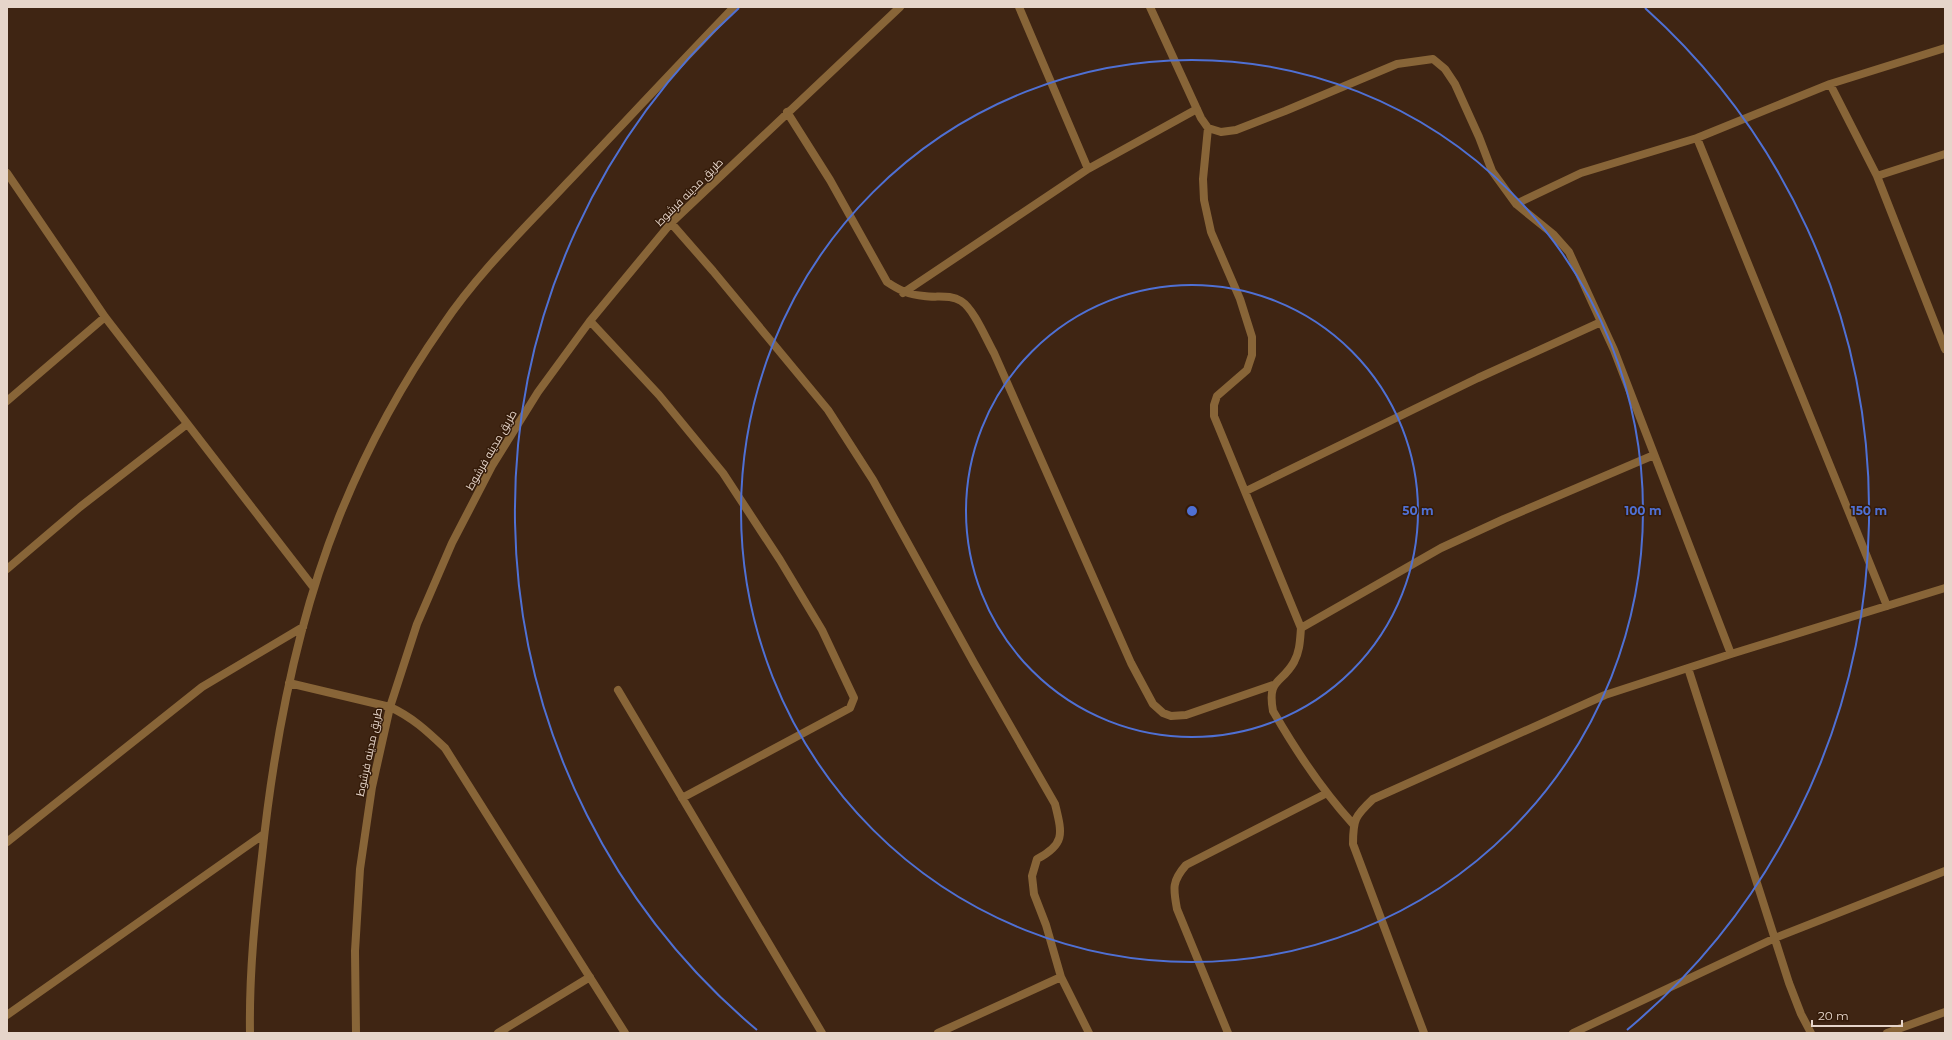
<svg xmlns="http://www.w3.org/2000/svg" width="1952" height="1040" viewBox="0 0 1952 1040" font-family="Montserrat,Cairo,sans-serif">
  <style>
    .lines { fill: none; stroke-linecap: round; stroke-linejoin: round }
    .street { stroke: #886538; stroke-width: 8 }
    .ring { fill: none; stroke: #4f70d4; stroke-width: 2 }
    .labels { text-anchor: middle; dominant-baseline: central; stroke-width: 3; stroke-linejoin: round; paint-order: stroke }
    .street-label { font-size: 11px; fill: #e6d5ca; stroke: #341b09 }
    .centre { fill: #4f70d4; stroke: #341b09; stroke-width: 2 }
    .ring-label { font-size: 12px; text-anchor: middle; font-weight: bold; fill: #4f70d4; stroke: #341b09; stroke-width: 3; stroke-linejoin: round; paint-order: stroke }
  </style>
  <rect width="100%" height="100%" fill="#3f2513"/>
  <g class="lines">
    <path class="street" d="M1019 7 1088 169
      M1150 7 1201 118 1208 128 1221 132 1236 130 1285 111 1397 64 1433 59 1445 69 1455 84 1479 137 1492 171 1516 204 1553 234 1569 252 1614 350 1731 654
      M1830 84 1945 48
      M787 112 830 180 887 282C899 290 909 295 924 296 936 298 950 294 961 301 974 309 986 339 994 353L1131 663 1153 704 1163 713 1171 716 1186 715 1273 685
      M1208 128 1203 179 1204 200 1211 232 1240 299 1252 337V355L1247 370 1217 396 1214 405V416L1301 628C1300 640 1300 651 1294 662 1281 685 1267 678 1273 711 1296 751 1322 790 1353 824
      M1697 138 1887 606
      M1945 154 1877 176 1945 349
      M7 173 105 317 314 588
      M1516 204 1581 173 1697 138 1830 84 1877 176
      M671 223 713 271 828 410 873 480 974 663 1055 804C1062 833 1066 844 1037 859L1032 876 1034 894 1046 925 1061 977
      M903 293 1088 169 1197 109
      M590 321 659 395 723 473 780 560 822 630 854 698 850 708 682 798
      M7 401 105 317
      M1246 491 1478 378 1601 322
      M7 569 80 507 187 424
      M1301 628 1441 548 1504 519 1654 455
      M1688 668 1789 983 1801 1014 1811 1033
      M289 683 390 707C412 717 427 731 445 748L625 1033
      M618 690 822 1033
      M7 842 202 687 303 627
      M7 1015 264 834
      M250 1033C249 974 255 915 262 856 274 741 296 625 339 517 366 450 401 385 443 325 478 273 524 229 567 183 623 124 678 65 734 7
      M356 1033 355 951 360 869 372 787 390 707 417 624 452 543 492 466 538 392 590 321 671 223 900 7
      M498 1033 590 977
      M938 1033 1061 977 1089 1033
      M1228 1033 1177 909C1173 888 1172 881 1186 865L1327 793
      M1424 1033 1353 844C1353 819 1355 816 1373 799L1605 695 1731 654 1945 588
      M1573 1033 1775 938 1945 871
      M1887 1033 1945 1012"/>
  </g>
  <g class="ring">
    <circle cx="1192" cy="511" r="226"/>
    <circle cx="1192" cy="511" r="451"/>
    <path d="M757 1030A677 677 0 0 1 739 8M1645 8A677 677 0 0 1 1627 1030"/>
  </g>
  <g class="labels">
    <g class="street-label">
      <text transform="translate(689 192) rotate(-45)">طريق مدينه فرشوط</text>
      <text transform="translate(491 450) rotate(-60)">طريق مدينه فرشوط</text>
      <text transform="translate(369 752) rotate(-78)">طريق مدينه فرشوط</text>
    </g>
  </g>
  <circle cx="1192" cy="511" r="6" class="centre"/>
  <g class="ring-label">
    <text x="1418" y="515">50 m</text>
    <text x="1643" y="515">100 m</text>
    <text x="1869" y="515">150 m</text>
  </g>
  <rect width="1952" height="1040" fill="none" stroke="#e6d5ca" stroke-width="16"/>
  <path d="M1812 1020v6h90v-6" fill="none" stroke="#e6d5ca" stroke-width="2"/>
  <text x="1818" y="1020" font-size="12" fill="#e6d5ca" stroke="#341b09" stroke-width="3" paint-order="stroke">20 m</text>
</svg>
